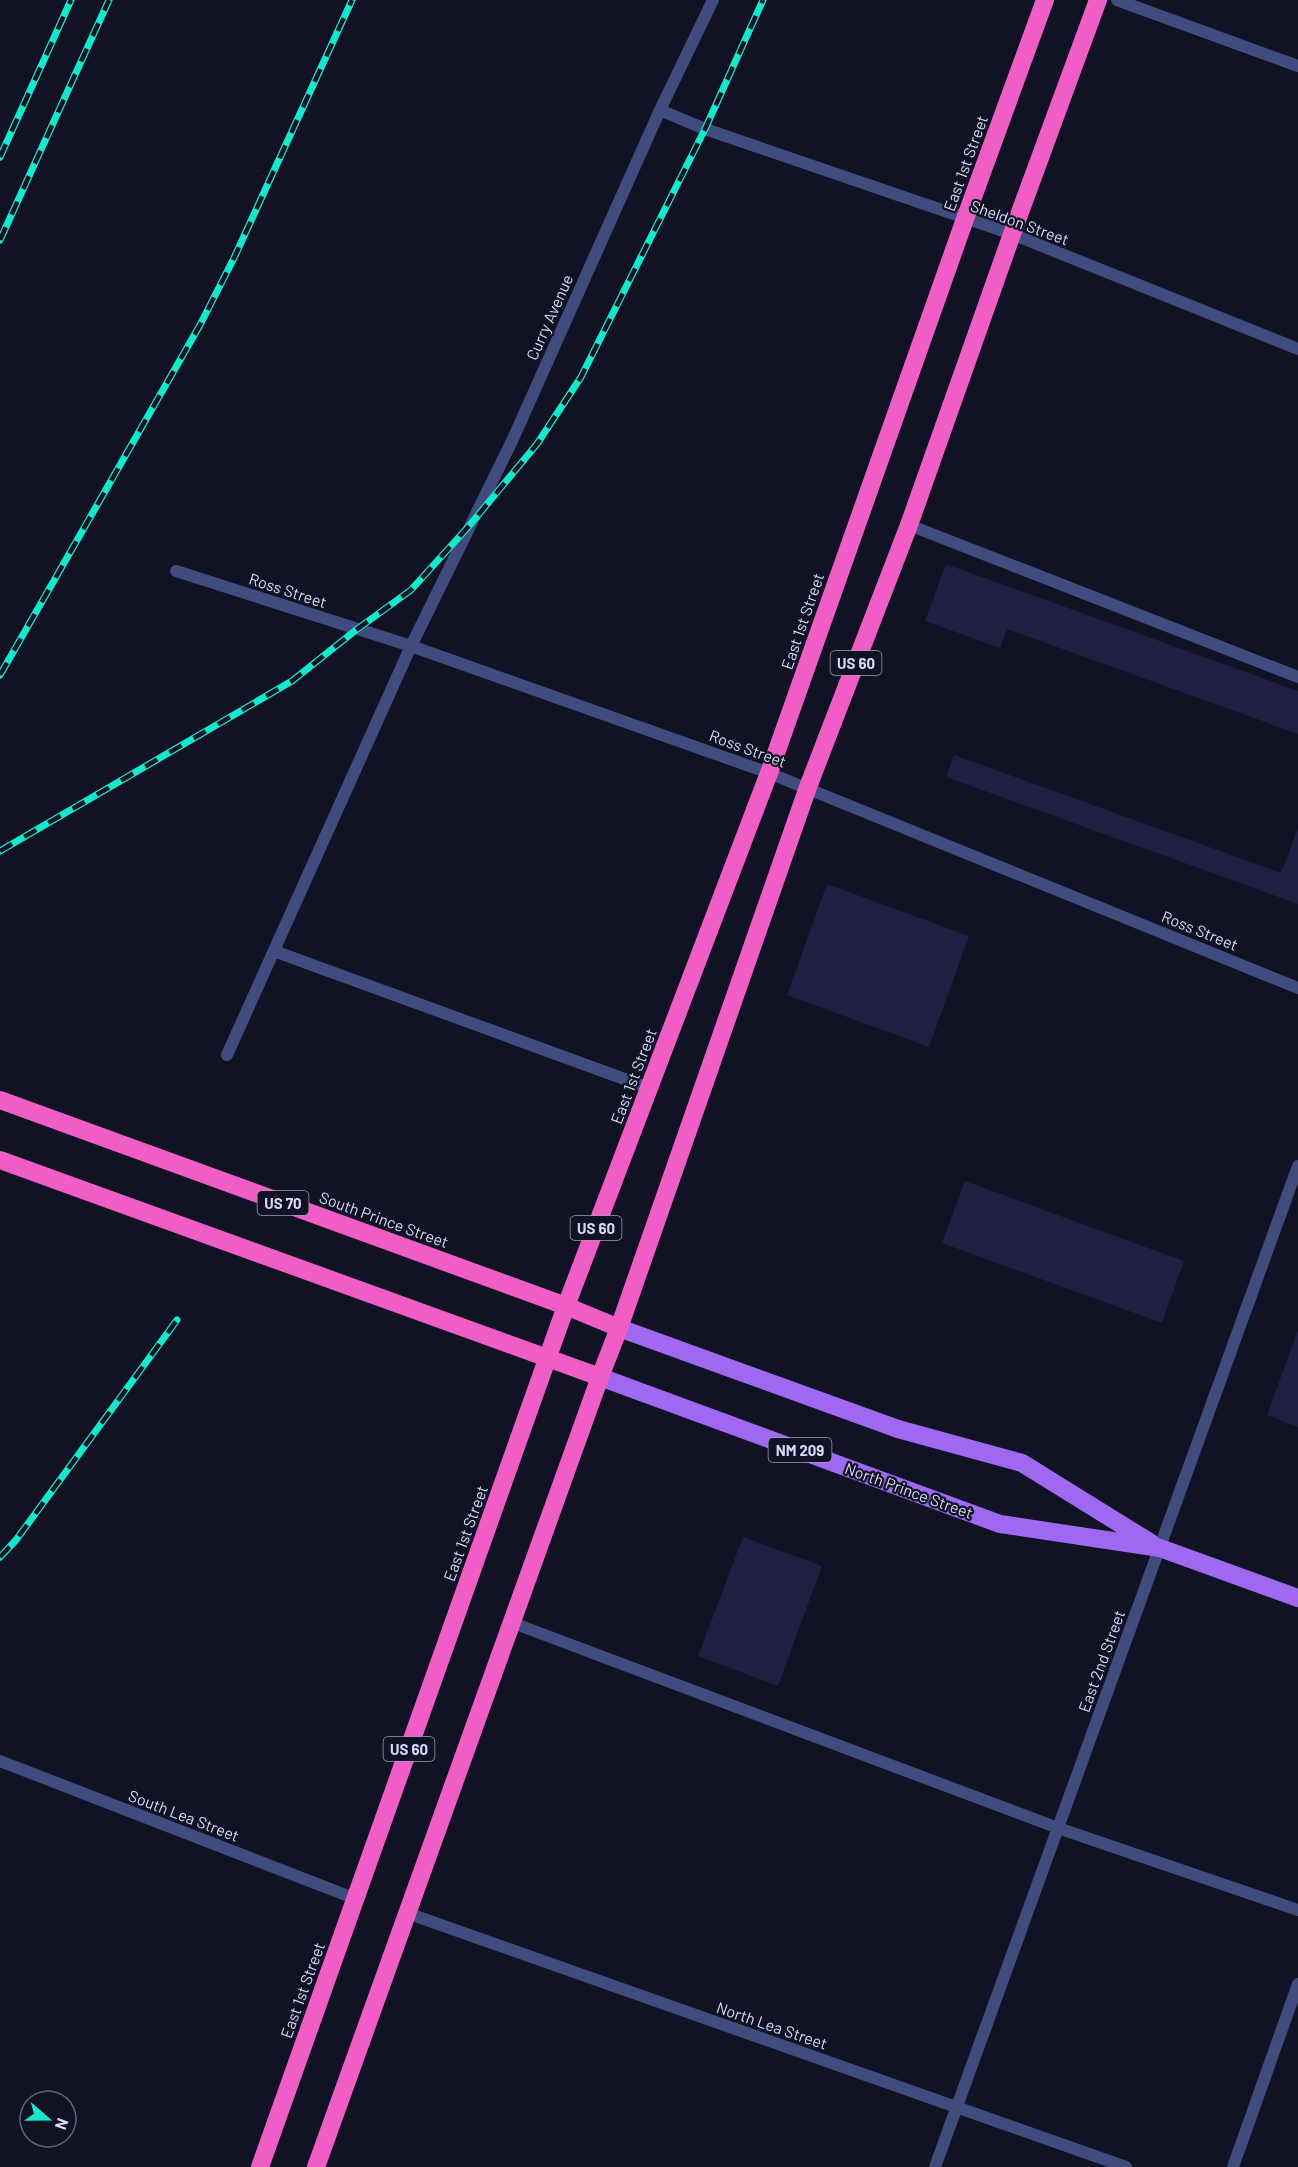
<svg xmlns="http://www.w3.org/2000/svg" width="1298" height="2167" viewBox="0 0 1298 2167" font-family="Barlow,sans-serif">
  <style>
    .building { fill: #1e1f43 }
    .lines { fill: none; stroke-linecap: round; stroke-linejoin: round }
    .lane { stroke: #404c7e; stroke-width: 12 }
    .street { stroke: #404c7e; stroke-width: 12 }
    .primary { stroke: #9e68f1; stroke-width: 18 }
    .highway { stroke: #f05dc6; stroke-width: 18 }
    .rail-casing { stroke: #15e9cd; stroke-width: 7 }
    .rail { stroke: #111224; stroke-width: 4.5; stroke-dasharray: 14; stroke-linecap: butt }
    .labels { text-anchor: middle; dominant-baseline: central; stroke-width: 4.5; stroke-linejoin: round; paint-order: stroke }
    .shield { fill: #111224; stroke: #9c9fba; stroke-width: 1.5 }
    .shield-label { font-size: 15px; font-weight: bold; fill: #d7dbfb }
    .street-label { font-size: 16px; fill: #d7dbfb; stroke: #111224 }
  </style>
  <rect width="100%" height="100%" fill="#111224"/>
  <path class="building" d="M946 564 1298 691V734L1007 629 1000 648 925 621Z
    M954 755 1281 873 1298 828V904L946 777Z
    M827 884 969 936 929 1047 787 995Z
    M965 1181 1184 1261 1162 1323 942 1243Z
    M1298 1330V1427L1267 1415Z
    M743 1537 822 1566 778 1686 698 1656Z"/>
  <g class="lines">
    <path class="lane" d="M1117 0 1298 66
      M909 525 1298 677
      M274 951 649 1088
      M513 1623 1058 1828 1298 1910
      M1233 2167 1298 1984"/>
    <path class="street" d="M660 110 705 129 1012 234 1298 349
      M176 571 411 646 769 773 1298 988
      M227 1055 411 646 512 441 660 110 713 0
      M0 1761 356 1899
      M407 1913 1126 2167
      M935 2167 1298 1166"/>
    <path class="primary" d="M619 1328 898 1429 1022 1463 1151 1543
      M600 1377 1000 1524 1160 1548 1298 1598"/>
    <path class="highway" d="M0 1100 566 1306 619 1328
      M0 1160 600 1377
      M260 2167 566 1306 769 773 965 219 1045 0
      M316 2167 600 1377 619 1328 808 787 909 525 1012 234 1098 0"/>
    <g class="rail-casing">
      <path id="rail" d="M0 157 71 0
        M0 240 109 0
        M0 675 200 325 234 258 352 0
        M0 851 292 681 356 630 411 590 469 526 537 444 581 377 705 129 763 0
        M0 1557 16 1540 177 1320"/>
    </g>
    <use href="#rail" class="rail"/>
  </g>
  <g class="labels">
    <g class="shield">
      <rect x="830.5" y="651" width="51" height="24" rx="4.5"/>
      <rect x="257.5" y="1191" width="51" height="24" rx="4.5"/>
      <rect x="570.5" y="1216" width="51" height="24" rx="4.5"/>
      <rect x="768.5" y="1438" width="63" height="24" rx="4.5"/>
      <rect x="383.5" y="1737" width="51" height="24" rx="4.5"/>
    </g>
    <g class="shield-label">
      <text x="856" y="663">US 60</text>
      <text x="283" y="1203">US 70</text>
      <text x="596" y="1228">US 60</text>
      <text x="800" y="1450">NM 209</text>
      <text x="409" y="1749">US 60</text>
    </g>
    <g class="street-label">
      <text transform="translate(965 163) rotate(-70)">East 1st Street</text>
      <text transform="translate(1020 222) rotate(20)">Sheldon Street</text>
      <text transform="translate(549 317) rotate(-66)">Curry Avenue</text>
      <text transform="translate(288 590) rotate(18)">Ross Street</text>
      <text transform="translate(802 621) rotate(-71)">East 1st Street</text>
      <text transform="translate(748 748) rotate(20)">Ross Street</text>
      <text transform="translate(1200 930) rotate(22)">Ross Street</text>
      <text transform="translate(633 1076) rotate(-69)">East 1st Street</text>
      <text transform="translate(384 1219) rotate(20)">South Prince Street</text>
      <text transform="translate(909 1490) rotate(20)">North Prince Street</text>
      <text transform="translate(465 1533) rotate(-70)">East 1st Street</text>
      <text transform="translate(1101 1661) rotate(-70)">East 2nd Street</text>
      <text transform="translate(184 1815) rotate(21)">South Lea Street</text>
      <text transform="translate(302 1990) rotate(-70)">East 1st Street</text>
      <text transform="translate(772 2025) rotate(19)">North Lea Street</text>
    </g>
  </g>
  <g transform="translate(48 2119) rotate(110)"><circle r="28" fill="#111224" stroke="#60627a" stroke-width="1.5"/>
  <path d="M0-4.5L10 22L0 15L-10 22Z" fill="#15e9cd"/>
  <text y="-9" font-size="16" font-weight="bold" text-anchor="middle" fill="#d7dbfb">N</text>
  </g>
</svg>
